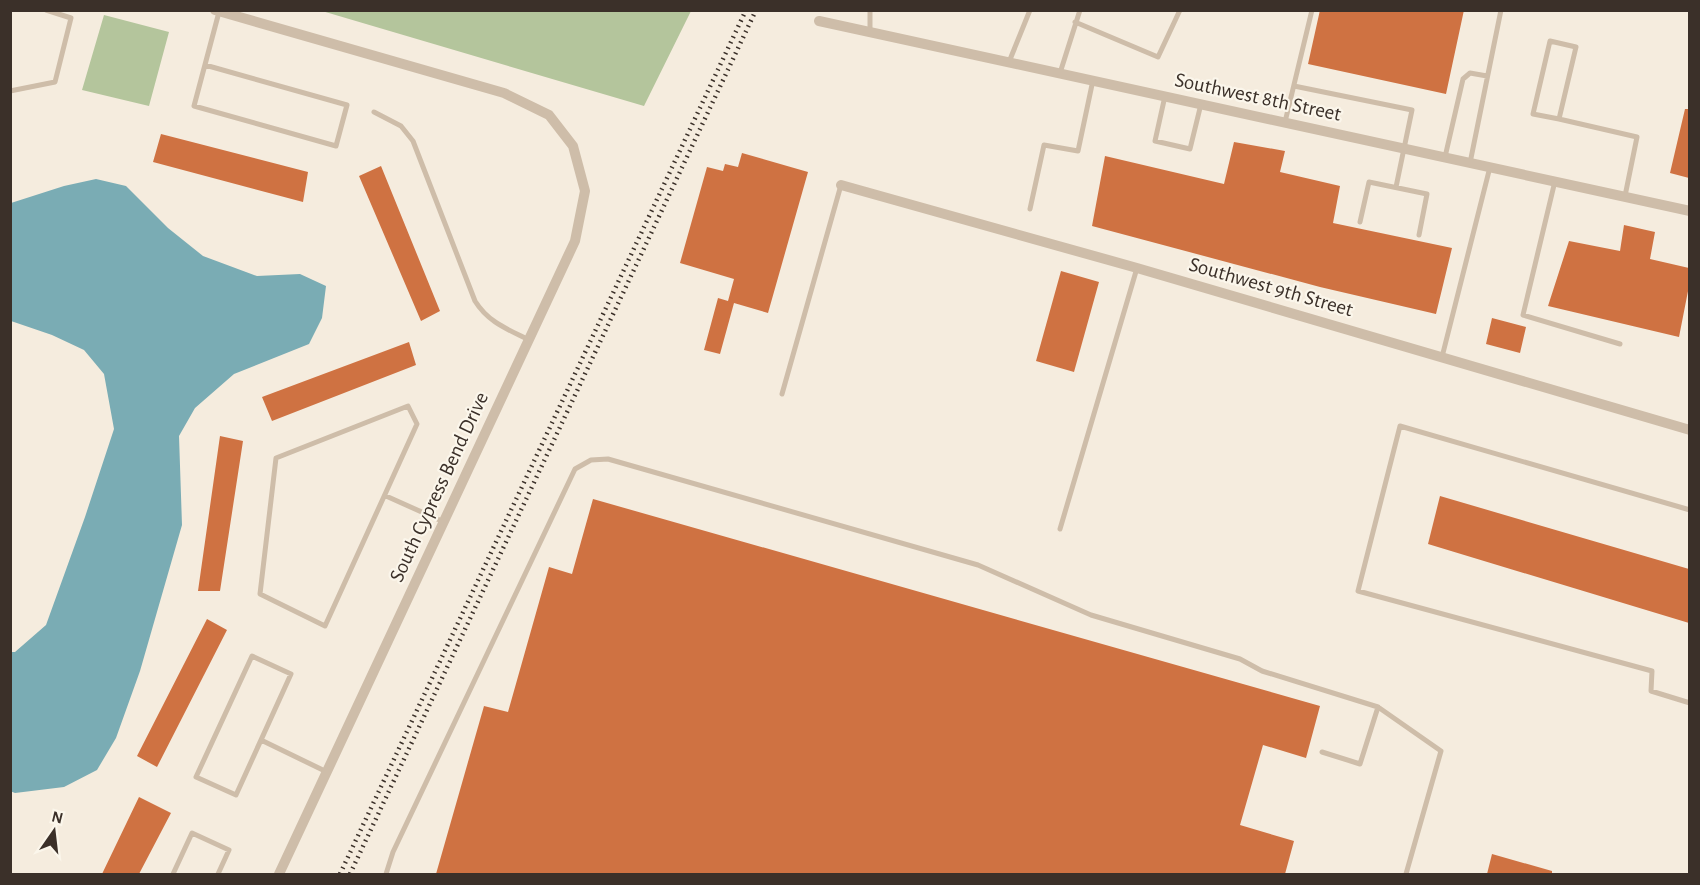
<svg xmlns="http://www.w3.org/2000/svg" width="1700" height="885" viewBox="0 0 1700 885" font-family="'Alegreya Sans',sans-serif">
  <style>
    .green { fill: #b4c59c }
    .water { fill: #7aacb4 }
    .building { fill: #cf7242 }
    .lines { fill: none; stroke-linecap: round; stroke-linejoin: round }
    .lane { stroke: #cebda9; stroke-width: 5 }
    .street { stroke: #cebda9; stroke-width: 10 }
    .rail { stroke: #3b3029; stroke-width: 4.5; stroke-dasharray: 1.5 4.5; stroke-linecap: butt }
    .labels { text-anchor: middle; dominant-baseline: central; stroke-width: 4.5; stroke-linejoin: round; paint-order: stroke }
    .street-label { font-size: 21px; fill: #3b3029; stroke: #fbf6eb }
  </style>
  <rect width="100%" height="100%" fill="#f5ecde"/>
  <path class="green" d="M322 11H691L644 106Z
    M104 15 169 32 149 106 82 90Z"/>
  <path class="water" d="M96 179 126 186 168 228 203 256 257 276 300 274 326 286 322 318 309 344 234 374 195 408 179 436 182 525 140 671 116 738 97 770 64 787 15 793 10 791 11 652H15L46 625 85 517 114 429 104 374 84 350 52 335 11 321V203L64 186Z"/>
  <path class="building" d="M1320 10H1464L1446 94 1308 64Z
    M1685 109H1689V178L1670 173Z
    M161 134 308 172 303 202 153 162Z
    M1234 142 1285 151 1280 172 1340 186 1333 223 1452 248 1436 314 1320 287 1092 226 1105 156 1224 184Z
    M742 153 808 172 768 313 734 303 720 354 704 350 718 298 728 301 734 279 680 263 707 167 723 171 725 164 738 167Z
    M381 166 440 311 421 321 359 176Z
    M1624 225 1655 232 1650 259 1689 268V286L1679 337 1548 306 1569 241 1620 251Z
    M1061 271 1099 282 1074 372 1036 361Z
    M1492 318 1526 327 1520 353 1486 344Z
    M409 342 416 365 272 421 262 397Z
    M220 436 243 441 220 591H198Z
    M1440 496 1689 569V623L1428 544Z
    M593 499 1320 706 1306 758 1263 745 1240 825 1294 841 1285 874H436L484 706 508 712 549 567 572 574Z
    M207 619 227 630 157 767 137 756Z
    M139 797 171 813 139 874H102Z
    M1492 854 1552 871V874H1487Z"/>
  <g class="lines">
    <path class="lane" d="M870 10V32
      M1075 22 1158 57 1180 10
      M1009 62 1030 10
      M205 65 347 105 336 146 194 106 219 12
      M1060 73 1080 10
      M1294 86 1412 110 1396 187
      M10 91 55 82 71 18 46 10
      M1165 96 1155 141 1190 149 1201 104
      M374 112 401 126 413 141 475 301C488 322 507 329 529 340
      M1559 119 1533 114 1550 41 1576 47 1559 119 1637 137 1625 196
      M1285 122 1312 10
      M1445 157 1463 79 1470 73 1487 76
      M1470 163 1501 10
      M1555 181 1523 315 1620 344
      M1030 209 1044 145 1078 151 1093 80
      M1360 222 1369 182 1427 194 1419 235
      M1442 357 1490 167
      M782 394 841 185
      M408 406 417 424 325 626 260 594 276 458Z
      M386 496 444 522
      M1690 510 1400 426 1358 591 1652 671 1651 691 1690 703
      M1060 529 1137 268
      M252 656 291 674 236 795 196 777Z
      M261 740 327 772
      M1322 752 1360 764 1378 707
      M173 874 192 833 229 850 218 874
      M386 874 393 852 575 469 591 460 608 459 978 565 1091 615 1240 659 1262 671 1378 707 1441 751 1406 874"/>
    <path class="street" d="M215 10 504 93 549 115 573 146 585 191 575 241 279 874
      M819 21 1690 211
      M841 185 1137 268 1690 430"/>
    <path class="rail" d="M340 874 746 10
      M350 874 756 10"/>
  </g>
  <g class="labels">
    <g class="street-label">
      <text transform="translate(1258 97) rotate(12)">Southwest 8th Street</text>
      <text transform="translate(1271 287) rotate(16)">Southwest 9th Street</text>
      <text transform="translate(439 487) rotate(-65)">South Cypress Bend Drive</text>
    </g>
  </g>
  <rect width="1700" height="885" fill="none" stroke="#3b3029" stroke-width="24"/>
  <g transform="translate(54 831) rotate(14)" stroke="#fbf6eb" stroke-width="4.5" paint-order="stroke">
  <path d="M0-4.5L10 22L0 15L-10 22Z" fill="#3b3029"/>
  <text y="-9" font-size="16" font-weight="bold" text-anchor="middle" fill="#3b3029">N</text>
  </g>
</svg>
